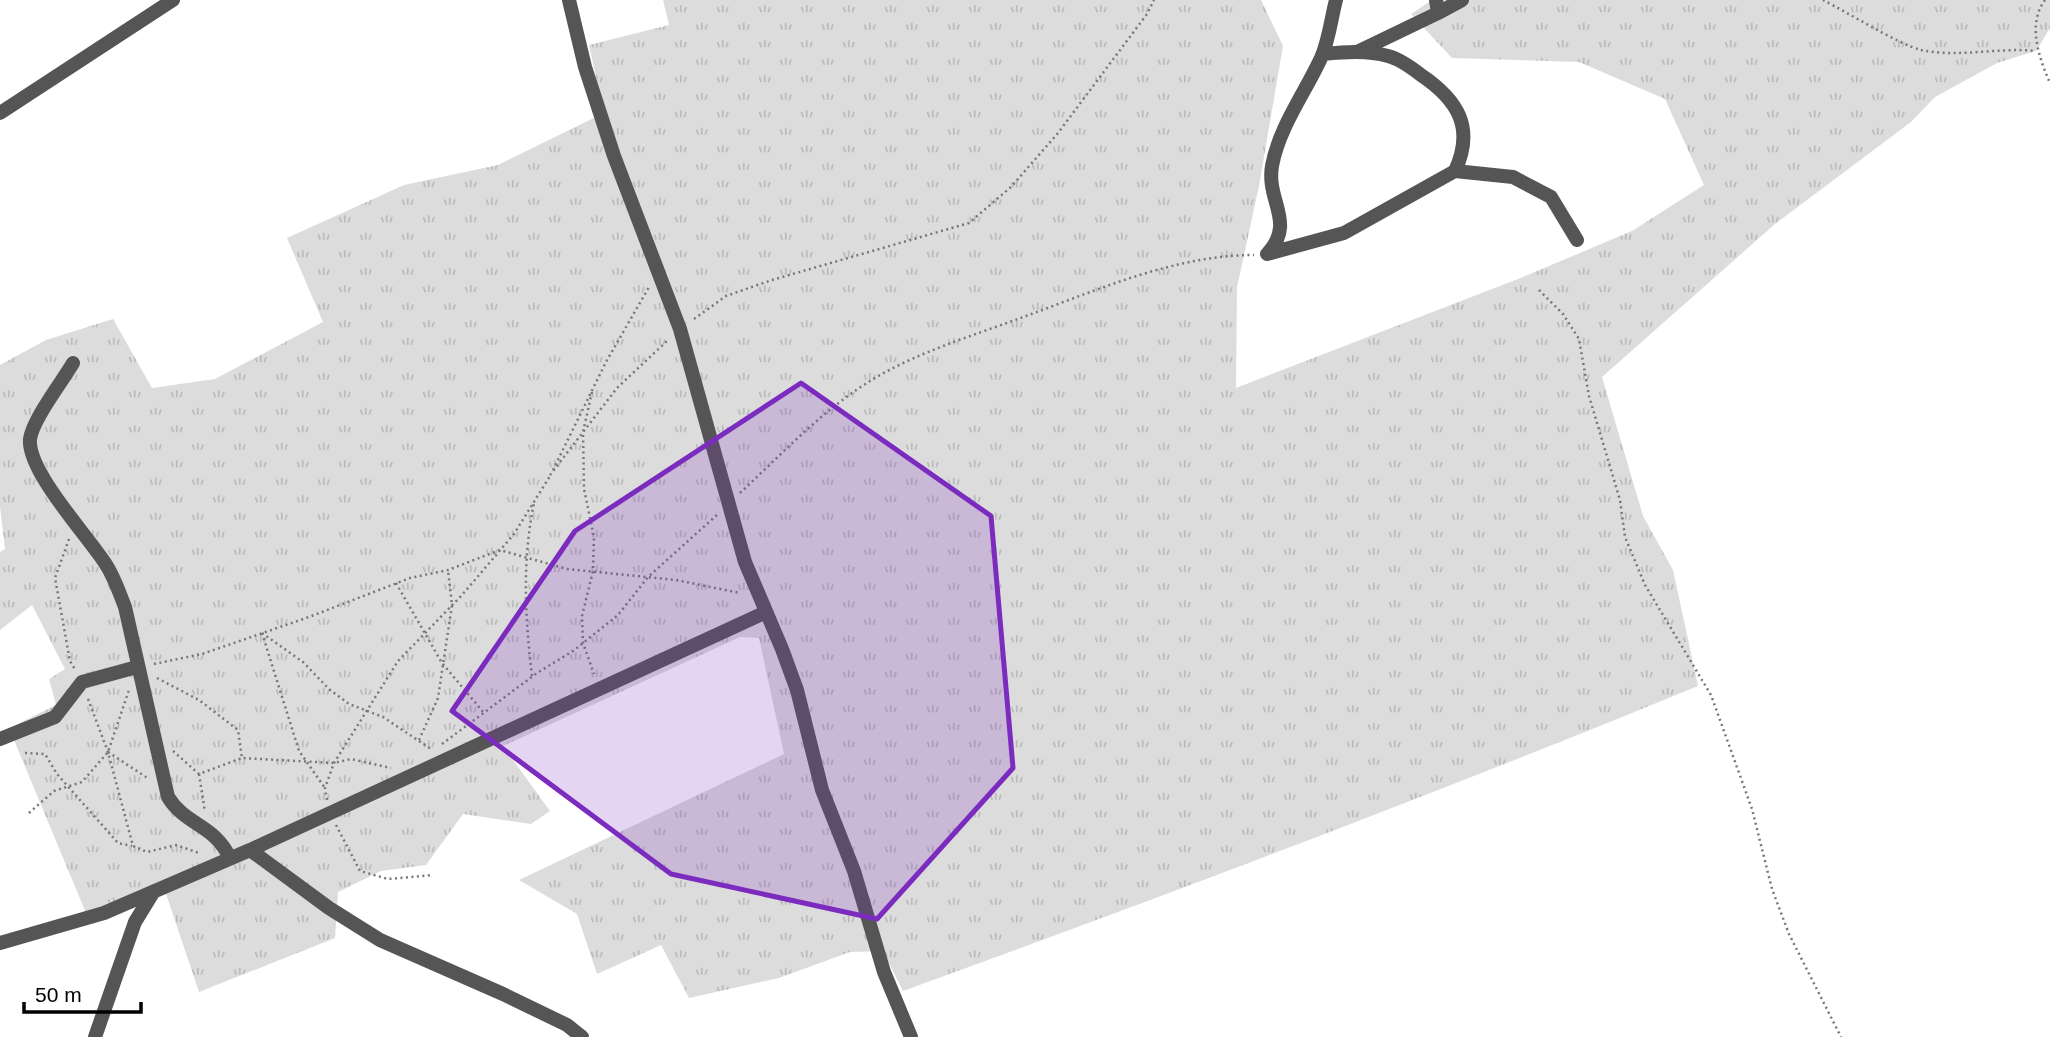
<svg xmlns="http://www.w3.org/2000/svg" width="2050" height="1037" viewBox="0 0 2050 1037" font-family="Helvetica,sans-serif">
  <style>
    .grass { fill: url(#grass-tufts) }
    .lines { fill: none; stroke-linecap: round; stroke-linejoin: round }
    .path { stroke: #777; stroke-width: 2.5; stroke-dasharray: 2 3.5; stroke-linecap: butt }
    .street { stroke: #555; stroke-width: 14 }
    .marked { fill: #7b2cbf; fill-opacity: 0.2; stroke: #7b2cbf; stroke-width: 5; stroke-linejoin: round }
  </style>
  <defs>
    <pattern id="grass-tufts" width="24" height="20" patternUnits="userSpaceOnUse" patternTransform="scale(1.75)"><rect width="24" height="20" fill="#dcdcdc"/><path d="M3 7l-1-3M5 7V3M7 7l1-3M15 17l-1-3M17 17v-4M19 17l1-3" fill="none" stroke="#bbb"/></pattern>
  </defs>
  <rect width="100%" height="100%" fill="#fff"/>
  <path class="grass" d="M663 0H1261L1283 46 1259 186 1237 287 1236 388 1518 279 1632 231 1704 185 1665 99 1579 62 1452 58 1411 14 1432 0H2050V28L2036 51 1997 63 1935 97 1911 122 1775 224 1602 377 1643 516 1673 570 1698 686C1435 794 1170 894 903 991L883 951 850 952 779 978 689 998 661 945 597 974 577 914 519 880 784 754 759 638 740 637 503 746 550 811 531 824 463 814 426 865 381 871 338 892 335 938 199 992 163 885 86 913 9 728 56 705 49 679 65 669 32 605 0 630V552L5 549 0 507V365L46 340 113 319 152 388 215 379 323 322 287 238 404 185 498 165 604 113 589 45 669 25Z"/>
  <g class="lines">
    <path class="path" d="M1823 0C1847 12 1898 44 1921 50 1958 58 1999 47 2036 51
      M2045 0C2027 24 2039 58 2050 83
      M1539 290 1563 314 1579 339 1589 396 1620 500 1625 537 1645 585 1711 695 1752 809 1772 889 1789 934 1841 1037
      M694 319 726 296 772 280 969 223 1011 187 1058 133 1147 14 1154 0
      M592 392 583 432 584 489 594 537 593 571 582 616 583 643 594 674
      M553 470 606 362 649 287
      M550 475 617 388 667 341
      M740 493C785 451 828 404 882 374 923 351 971 336 1015 320 1091 293 1172 255 1254 255
      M69 539 55 578 70 661 76 671
      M396 583 442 663 484 713
      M262 633 303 662 329 689 349 704 383 717 431 749
      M262 633 299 751 325 788
      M154 664 202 654 309 617 410 578 448 570 500 550 567 569 676 580 740 593
      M532 676C525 617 522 561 534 503
      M157 678 199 700 238 730 242 758 334 763 351 759 391 768
      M88 699 108 752 133 846 147 852 176 845 199 853
      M419 740 438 698 452 605 448 570
      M442 744 537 673 573 651 618 615 648 577 718 514
      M173 751 199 774 242 758
      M108 752 149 779
      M25 753 45 754 57 774 118 843 132 846
      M199 774 205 812
      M327 800 325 788 334 763 398 661 462 595 514 534 550 476
      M29 813 54 791 82 782 108 752 129 690
      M336 825 360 871 388 879 433 875"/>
    <path class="street" d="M569 0 585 67 614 156 680 329 745 562 782 649 797 690 822 790 854 871 884 972 911 1037
      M1438 13 1462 0
      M1357 52 1438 13 1436 0
      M0 113 173 0
      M1455 171 1513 177 1551 197 1577 240
      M1268 253C1296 222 1266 201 1272 166 1279 127 1305 93 1321 58 1329 40 1331 19 1336 0
      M1267 254 1344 233 1455 171C1475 128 1458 100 1421 75 1412 68 1400 59 1388 56 1367 50 1344 52 1323 54
      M73 363C62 382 33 419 30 439 27 471 87 535 105 563 114 576 119 592 125 607L168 797C186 826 214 824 230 858
      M0 739 55 717 82 682 137 667
      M250 850 329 908 380 940 503 994 567 1025 582 1037
      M0 943 104 913 250 850 766 612
      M95 1037 135 922 154 891"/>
  </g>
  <path class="marked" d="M801 383 991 516 1013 768 877 919 671 874 452 711 575 531Z"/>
  <path d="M24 1002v10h117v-10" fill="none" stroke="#000000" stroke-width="3.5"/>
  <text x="35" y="1002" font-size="21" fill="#000000" stroke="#ffffff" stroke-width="5" paint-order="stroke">50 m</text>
</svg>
